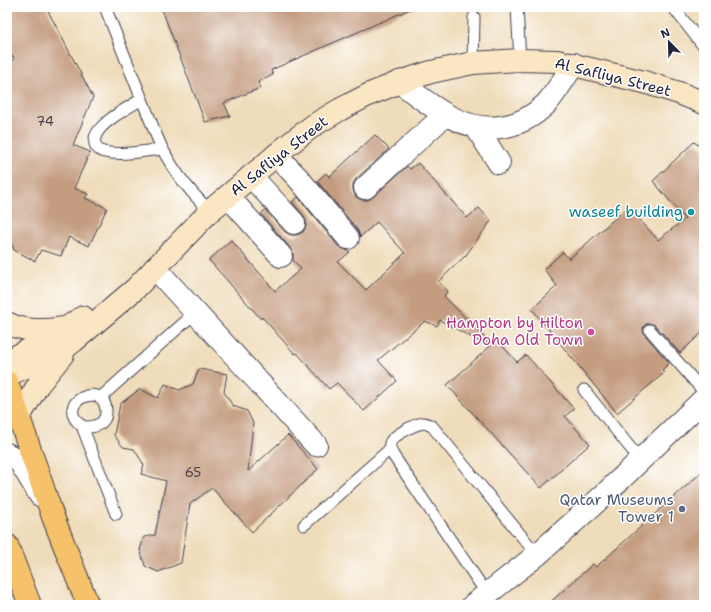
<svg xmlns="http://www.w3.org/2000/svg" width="711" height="612" viewBox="0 0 711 612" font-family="'Shantell Sans',sans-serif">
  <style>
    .building { fill: #c49c80 }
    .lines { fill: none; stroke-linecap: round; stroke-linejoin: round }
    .lane-casing { stroke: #413e4e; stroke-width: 13 }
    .street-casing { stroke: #413e4e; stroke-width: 24 }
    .secondary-casing { stroke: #413e4e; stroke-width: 24 }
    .primary-casing { stroke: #413e4e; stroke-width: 24 }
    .lane { stroke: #fff; stroke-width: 11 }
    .street { stroke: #fff; stroke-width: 22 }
    .secondary { stroke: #fbe6c4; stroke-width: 22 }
    .primary { stroke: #f5c16b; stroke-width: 22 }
    .culture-dot { fill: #0f9aa8; stroke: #fff; stroke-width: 1.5 }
    .hotel-dot { fill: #d1479c; stroke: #fff; stroke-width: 1.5 }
    .service-dot { fill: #5c6f8a; stroke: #fff; stroke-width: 1.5 }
    .labels { text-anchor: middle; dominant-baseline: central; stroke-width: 3; stroke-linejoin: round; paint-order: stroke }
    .number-label { font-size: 13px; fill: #4a404c }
    .street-label { font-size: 15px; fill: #22223b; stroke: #fff }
    .culture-label { font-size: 15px; fill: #0d838f; stroke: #fff; text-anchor: end }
    .hotel-label { font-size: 15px; fill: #b23c85; stroke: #fff; text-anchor: end }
    .service-label { font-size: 15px; fill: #4e5e75; stroke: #fff; text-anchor: end }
  </style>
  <rect width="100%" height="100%" fill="#fff"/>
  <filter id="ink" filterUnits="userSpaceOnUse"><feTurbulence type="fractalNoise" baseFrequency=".025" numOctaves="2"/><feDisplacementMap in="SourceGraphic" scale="8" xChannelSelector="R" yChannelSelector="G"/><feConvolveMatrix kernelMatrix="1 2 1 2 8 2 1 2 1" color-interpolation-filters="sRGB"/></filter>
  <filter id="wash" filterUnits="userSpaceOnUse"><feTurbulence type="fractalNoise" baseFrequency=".012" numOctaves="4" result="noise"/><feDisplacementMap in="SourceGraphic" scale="16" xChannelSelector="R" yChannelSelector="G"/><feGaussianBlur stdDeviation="0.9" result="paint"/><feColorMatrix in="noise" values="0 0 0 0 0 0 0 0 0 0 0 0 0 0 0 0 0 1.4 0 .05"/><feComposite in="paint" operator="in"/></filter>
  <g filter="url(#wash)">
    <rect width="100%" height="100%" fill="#efdcba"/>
    <g id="blocks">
      <path class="building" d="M7 7H46L93 97 73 145 90 152 74 188 88 194 85 198 107 208 89 246 69 237 61 256 41 250 35 261 14 250 7 231V75L14 57 7 54Z
        M161 7H415L271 70 273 75 258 82 260 88 224 103 230 116 205 122Z
        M375 135 389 149 356 179 353 184V190L356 197 362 200H368L373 197 407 166 410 169 418 163 467 218 479 208 491 221 466 255 438 282 448 291 444 296 488 341 485 345 440 320 437 326 425 321 378 360 397 381 364 411 337 383 329 389 297 353 295 354 262 317 261 319 209 260 231 240 275 291 301 269 293 260V254L290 248 261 214 265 210 285 232 291 235H297L303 232 306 226V221L303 215 292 202 298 197 338 246 350 252 338 262 366 290 405 253 377 222 360 237 358 230 317 181 326 173 329 177Z
        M694 142 704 149V331L680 353 655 325 649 323 645 325 643 328 644 334 669 363 662 370 664 373 617 413 532 309 557 286 544 269 563 252 569 259 628 207 658 240 685 219 653 181Z
        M497 340 517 362 526 355 574 409 565 416 590 444 541 488 447 385Z
        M199 369 227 374 224 392 233 406 247 411 253 423 248 471 288 435 318 469 252 532 212 488 190 504 181 563 158 572 145 566 140 550 144 537 155 535 166 481 141 474 144 465 134 449 123 447 114 435 120 404 140 389 158 398 165 384 179 390 193 384Z
        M704 470V605H547L593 564 596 567Z"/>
    </g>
  </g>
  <g filter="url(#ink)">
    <use href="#blocks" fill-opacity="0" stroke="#413e4e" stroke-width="1"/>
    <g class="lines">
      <g class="lane-casing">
        <path id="lane" d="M105 7 157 137C169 166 187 189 210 211
          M673 7 701 43
          M517 8 520 60
          M473 63 474 17
          M142 99C130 107 90 126 95 144 96 148 100 151 104 152 122 156 144 151 162 149
          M650 330 704 392
          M584 390 640 460
          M100 398 196 312
          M82 426C94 429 107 424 106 410 104 379 52 403 82 426L116 514
          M304 525 390 449
          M487 594 393 455C391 451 389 447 390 443 392 436 415 424 423 423 426 423 429 425 432 426L537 555"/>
      </g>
      <g class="street-casing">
        <path id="street" d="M400 82C431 106 465 135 506 126 521 123 535 115 546 104 555 95 566 75 574 64
          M476 127 499 163
          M276 155 298 178 348 238
          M251 176 294 223
          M365 188 445 115
          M228 196 281 256
          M155 268 316 445
          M7 454 20 462 40 495
          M473 605 537 555 605 494 704 399"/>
      </g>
      <g class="secondary-casing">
        <path id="secondary" d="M7 323C25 332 44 331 63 328
          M7 361 46 341 83 317
          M7 375 57 354 74 341 135 289 210 211 288 145 314 125 341 109 370 94 400 82 431 72 473 63 520 60 557 61 644 82 679 93 704 103
          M19 417 38 385 63 354"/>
      </g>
      <g class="primary-casing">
        <path id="primary" d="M7 382 53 517 88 605
          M7 545 30 605"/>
      </g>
      <use href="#lane" class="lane"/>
      <use href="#street" class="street"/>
      <use href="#secondary" class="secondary"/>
      <use href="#primary" class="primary"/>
    </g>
  </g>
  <circle class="culture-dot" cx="691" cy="212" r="4"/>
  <circle class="hotel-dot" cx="591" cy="332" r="4"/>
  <circle class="service-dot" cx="682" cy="509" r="4"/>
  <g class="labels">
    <g class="number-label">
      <text x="45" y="121">74</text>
      <text x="193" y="472">65</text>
    </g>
    <g class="street-label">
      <text transform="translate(613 77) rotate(14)">Al Safliya Street</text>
      <text transform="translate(279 156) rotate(-38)">Al Safliya Street</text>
    </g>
    <g class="culture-label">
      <text x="683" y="212">waseef building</text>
    </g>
    <g class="hotel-label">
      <text x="583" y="323">Hampton by Hilton<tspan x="583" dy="17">Doha Old Town</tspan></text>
    </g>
    <g class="service-label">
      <text x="674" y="500">Qatar Museums<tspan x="674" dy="17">Tower 1</tspan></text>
    </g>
  </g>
  <rect width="711" height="612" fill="none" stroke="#fff" stroke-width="24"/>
  <g transform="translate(669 42) rotate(337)" stroke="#ffffff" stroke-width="3" paint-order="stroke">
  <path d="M0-3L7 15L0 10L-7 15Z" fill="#22223b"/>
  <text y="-6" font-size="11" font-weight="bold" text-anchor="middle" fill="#22223b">N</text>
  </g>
</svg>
